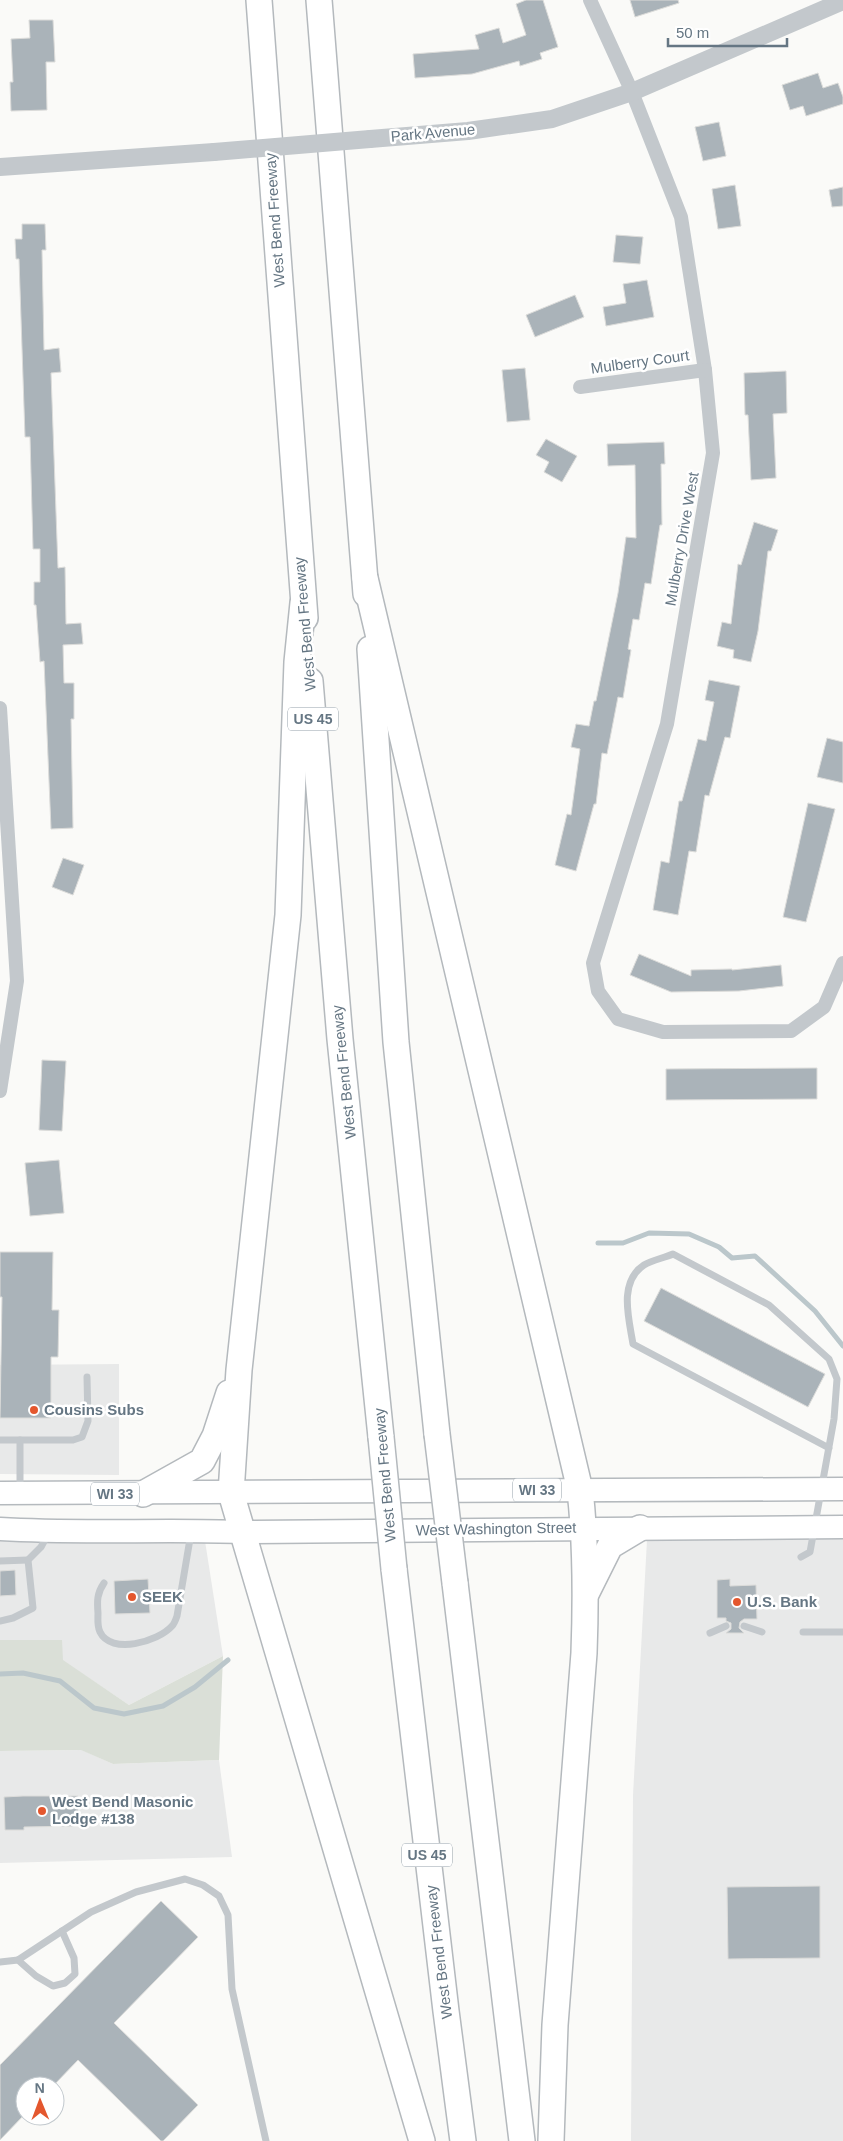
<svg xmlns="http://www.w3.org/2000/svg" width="843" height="2141" viewBox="0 0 843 2141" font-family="Helvetica,sans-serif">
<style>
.built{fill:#e8e9e9}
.green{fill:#dadfd7}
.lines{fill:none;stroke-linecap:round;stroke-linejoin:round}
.stream{stroke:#bbc7cb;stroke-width:5}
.building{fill:#aab3b9;stroke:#dcdcda}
.primary-casing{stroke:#b5babe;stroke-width:25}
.motorway-casing{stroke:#b4b9bd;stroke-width:28}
.service{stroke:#c3c8cc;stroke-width:7}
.minor{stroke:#c3c8cc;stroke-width:14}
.tertiary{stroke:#c3c8cc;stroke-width:18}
.primary{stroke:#fff;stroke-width:22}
.motorway{stroke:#fff;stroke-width:25}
.motorway-bridge-casing{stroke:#b4b9bd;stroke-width:28;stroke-linecap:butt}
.tertiary-bridge{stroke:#c3c8cc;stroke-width:18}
.motorway-bridge{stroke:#fff;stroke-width:25}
.poi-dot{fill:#e4572e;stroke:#fff;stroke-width:2}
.labels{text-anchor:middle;stroke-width:5;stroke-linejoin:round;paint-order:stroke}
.shield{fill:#fff;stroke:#939fa8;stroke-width:1}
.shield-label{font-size:14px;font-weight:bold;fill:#657683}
.street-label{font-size:15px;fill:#657683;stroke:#fff}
.poi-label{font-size:15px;font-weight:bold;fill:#657683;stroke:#fff;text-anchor:start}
</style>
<rect width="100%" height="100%" fill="#fafaf8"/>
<g class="built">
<polygon points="119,1364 119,1475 0,1474 0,1365"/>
<polygon points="843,1533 843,2141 631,2141 633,1795 647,1540"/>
<polygon points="0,1537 205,1541 223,1656 129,1705 62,1660 62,1640 0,1640"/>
<polygon points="82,1750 113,1764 219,1760 232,1857 0,1863 0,1751"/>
</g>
<polygon class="green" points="0,1640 62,1640 63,1660 129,1705 223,1656 219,1760 113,1764 81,1750 0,1751"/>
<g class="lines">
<g class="stream">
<polyline points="598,1243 623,1243 649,1233 689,1234 719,1247 732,1258 755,1256 815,1311 843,1346"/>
<polyline points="0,1674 23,1673 60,1681 94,1708 124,1714 163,1706 195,1687 228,1660"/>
</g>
</g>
<g class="building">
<polygon points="526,0 543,0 558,47 540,53 542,59 520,66 519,61 472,74 415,78 413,54 479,49 475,35 499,28 503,43 526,35 516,4"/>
<polygon points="630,0 678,0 679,3 635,17"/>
<polygon points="29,20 53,20 55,62 46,62 47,110 11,111 10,82 13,82 11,39 30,38"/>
<polygon points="818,73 823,88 838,83 843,97 843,104 806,116 803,106 790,110 782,85"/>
<polygon points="719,122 726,156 703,161 695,127"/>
<polygon points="735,185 741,226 718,229 712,189"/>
<polygon points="843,187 843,206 832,207 829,190"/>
<polygon points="22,224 45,224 46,250 42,250 44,350 59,348 61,372 51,373 58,568 65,567 66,624 81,623 83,644 63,645 64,683 74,683 74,719 71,719 73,828 51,829 44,661 40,662 36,605 34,605 34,582 40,582 40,549 33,549 30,437 25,437 19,259 16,259 15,239 22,239"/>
<polygon points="616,235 643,237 640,264 613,262"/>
<polygon points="647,280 654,317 606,326 603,307 626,303 623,284"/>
<polygon points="575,295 584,317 535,337 526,315"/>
<polygon points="525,368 530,420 507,422 502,370"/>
<polygon points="786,371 787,413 773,414 776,478 751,480 748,415 745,415 744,373"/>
<polygon points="546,439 577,456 562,482 544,472 549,462 536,455"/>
<polygon points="664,442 665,464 661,464 662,525 660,525 651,584 645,583 639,620 633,619 628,649 631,650 623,698 618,697 607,754 602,753 596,804 594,804 576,871 555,865 567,814 571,815 580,749 571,747 576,724 589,726 594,701 596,701 618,593 626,537 636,538 635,465 608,466 607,444"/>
<polygon points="754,522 778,530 771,551 768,551 758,631 751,662 733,658 734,650 717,646 722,622 731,624 738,564 741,565"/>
<polygon points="709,680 740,686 730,738 725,737 709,796 705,795 696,852 689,851 678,915 653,910 661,861 669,863 679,801 682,801 698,739 706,741 714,702 705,700"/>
<polygon points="827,738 843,742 843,783 817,777"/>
<polygon points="808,803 835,809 806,922 783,917"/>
<polygon points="63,858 84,865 73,895 52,887"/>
<polygon points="639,954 691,976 691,970 732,969 732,970 781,965 783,986 739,991 671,992 630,975"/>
<polygon points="42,1060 66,1061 62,1131 39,1130"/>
<polygon points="817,1068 817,1099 666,1100 666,1069"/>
<polygon points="59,1160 64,1213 30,1216 25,1163"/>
<polygon points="0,1252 53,1252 52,1310 59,1310 58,1357 51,1357 51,1418 0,1418 2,1297 0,1297"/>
<polygon points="661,1288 825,1374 808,1407 644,1321"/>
<polygon points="15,1570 16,1595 0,1596 0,1571"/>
<polygon points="148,1579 150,1613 115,1614 114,1581"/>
<polygon points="730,1579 730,1586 756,1585 757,1619 744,1619 740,1622 739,1628 744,1633 726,1633 731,1629 731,1623 726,1621 726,1618 717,1618 717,1580"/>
<polygon points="23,1796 78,1796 79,1826 24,1827 24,1830 5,1830 4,1797"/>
<polygon points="820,1886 820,1958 728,1959 727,1887"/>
<polygon points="161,1901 198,1937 114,2023 198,2105 163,2141 161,2141 78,2060 53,2086 25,2086 25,2114 0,2140 0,2065"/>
</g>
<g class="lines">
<g class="primary-casing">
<g id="primary">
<polyline points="0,1493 843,1489"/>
<path d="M0,1529C81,1534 161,1529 242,1532L843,1527"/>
</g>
</g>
<g class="motorway-casing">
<g id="motorway">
<polyline points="259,0 305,618"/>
<polyline points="319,0 366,594"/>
<path d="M365,578L580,1490C586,1544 586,1599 584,1653L555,2025L551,2141"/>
<polyline points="303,603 297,662 288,915 239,1370 231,1493 422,2141"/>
<polyline points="370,649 396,1042 437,1434"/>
<polyline points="310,681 340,1039 381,1437"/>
<polyline points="143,1494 202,1461 215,1436 229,1393"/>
<polyline points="394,1569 446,2011 463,2141"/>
<polyline points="455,1583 522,2141"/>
<polyline points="587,1592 610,1546 640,1528"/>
</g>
</g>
<g class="service">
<polyline points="0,1440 73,1440 82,1437 88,1421 87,1377"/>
<polyline points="20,1440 20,1490"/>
<path d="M801,1557L810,1552L834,1419L837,1379L829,1359L769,1305L673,1254C664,1258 652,1260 644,1265C618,1282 629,1319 633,1344L829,1448"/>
<polyline points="0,1561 28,1560"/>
<path d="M104,1583C97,1593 97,1601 98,1613C98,1618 97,1626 100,1632C111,1655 158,1642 172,1626C174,1624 176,1619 177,1616L191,1533"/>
<polyline points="0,1621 13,1618 33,1608 28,1560 41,1547 48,1534"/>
<polyline points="744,1626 762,1632"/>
<polyline points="803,1632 843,1632"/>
<polyline points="710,1633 726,1626"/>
<polyline points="18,1960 36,1976 53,1986 65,1983 75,1974 74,1958 62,1931"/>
<polyline points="0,1962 18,1960 91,1912 136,1892 185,1879 203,1885 219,1896 228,1915 232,1989 266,2141"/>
</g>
<g class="minor">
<polyline points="590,0 632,92 681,217 705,370 713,453 667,724 593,963 598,991 618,1019 663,1032 791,1031 824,1007 843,963"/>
<polyline points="580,387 705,370"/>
<polyline points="0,708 17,981 0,1091"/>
</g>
<g class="tertiary">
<polyline points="370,139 468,131 552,119 632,92 843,1"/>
<polyline points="0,167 214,152"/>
</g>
<use href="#primary" class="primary"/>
<use href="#motorway" class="motorway"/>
<g class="motorway-bridge-casing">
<g id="motorway-bridge">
<polyline points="437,1434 455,1583"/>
<polyline points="381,1437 394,1569"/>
</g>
</g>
<polyline class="tertiary-bridge" points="214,152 370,139"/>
<use href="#motorway-bridge" class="motorway-bridge"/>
</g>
<g class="poi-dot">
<circle cx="34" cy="1410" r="5"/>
<circle cx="132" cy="1597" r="5"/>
<circle cx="737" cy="1602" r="5"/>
<circle cx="42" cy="1811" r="5"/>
</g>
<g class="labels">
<g class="shield">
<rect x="288" y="707.5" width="50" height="23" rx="4"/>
<rect x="513" y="1478.5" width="48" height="23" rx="4"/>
<rect x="91" y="1482.5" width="48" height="23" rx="4"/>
<rect x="402" y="1843.5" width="50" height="23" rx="4"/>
</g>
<g class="shield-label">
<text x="313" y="724">US 45</text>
<text x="537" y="1495">WI 33</text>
<text x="115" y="1499">WI 33</text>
<text x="427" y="1860">US 45</text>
</g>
<g class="street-label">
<text transform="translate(433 133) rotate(-5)" y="5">Park Avenue</text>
<text transform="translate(275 220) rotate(-94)" y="5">West Bend Freeway</text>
<text transform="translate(640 362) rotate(-8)" y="5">Mulberry Court</text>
<text transform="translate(682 539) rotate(-80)" y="5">Mulberry Drive West</text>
<text transform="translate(305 624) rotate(-95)" y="5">West Bend Freeway</text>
<text transform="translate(344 1072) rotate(-96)" y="5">West Bend Freeway</text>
<text transform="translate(385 1475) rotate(-95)" y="5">West Bend Freeway</text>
<text transform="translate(496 1529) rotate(-1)" y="5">West Washington Street</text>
<text transform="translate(439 1952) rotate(-97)" y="5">West Bend Freeway</text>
</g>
<g class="poi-label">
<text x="44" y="1415">Cousins Subs</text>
<text x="142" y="1602">SEEK</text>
<text x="747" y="1607">U.S. Bank</text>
<text x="52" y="1807">West Bend Masonic<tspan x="52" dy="17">Lodge #138</tspan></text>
</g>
</g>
<g transform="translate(40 2101) rotate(359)"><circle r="24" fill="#ffffff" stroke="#c1c8cd"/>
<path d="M0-4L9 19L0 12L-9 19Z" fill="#e4572e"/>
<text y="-8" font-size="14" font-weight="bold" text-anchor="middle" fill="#657683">N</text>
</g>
<path d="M668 38v8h119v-8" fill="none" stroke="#657683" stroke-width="2.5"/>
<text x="676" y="38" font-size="15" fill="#657683" stroke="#ffffff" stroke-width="4" paint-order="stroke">50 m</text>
</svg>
